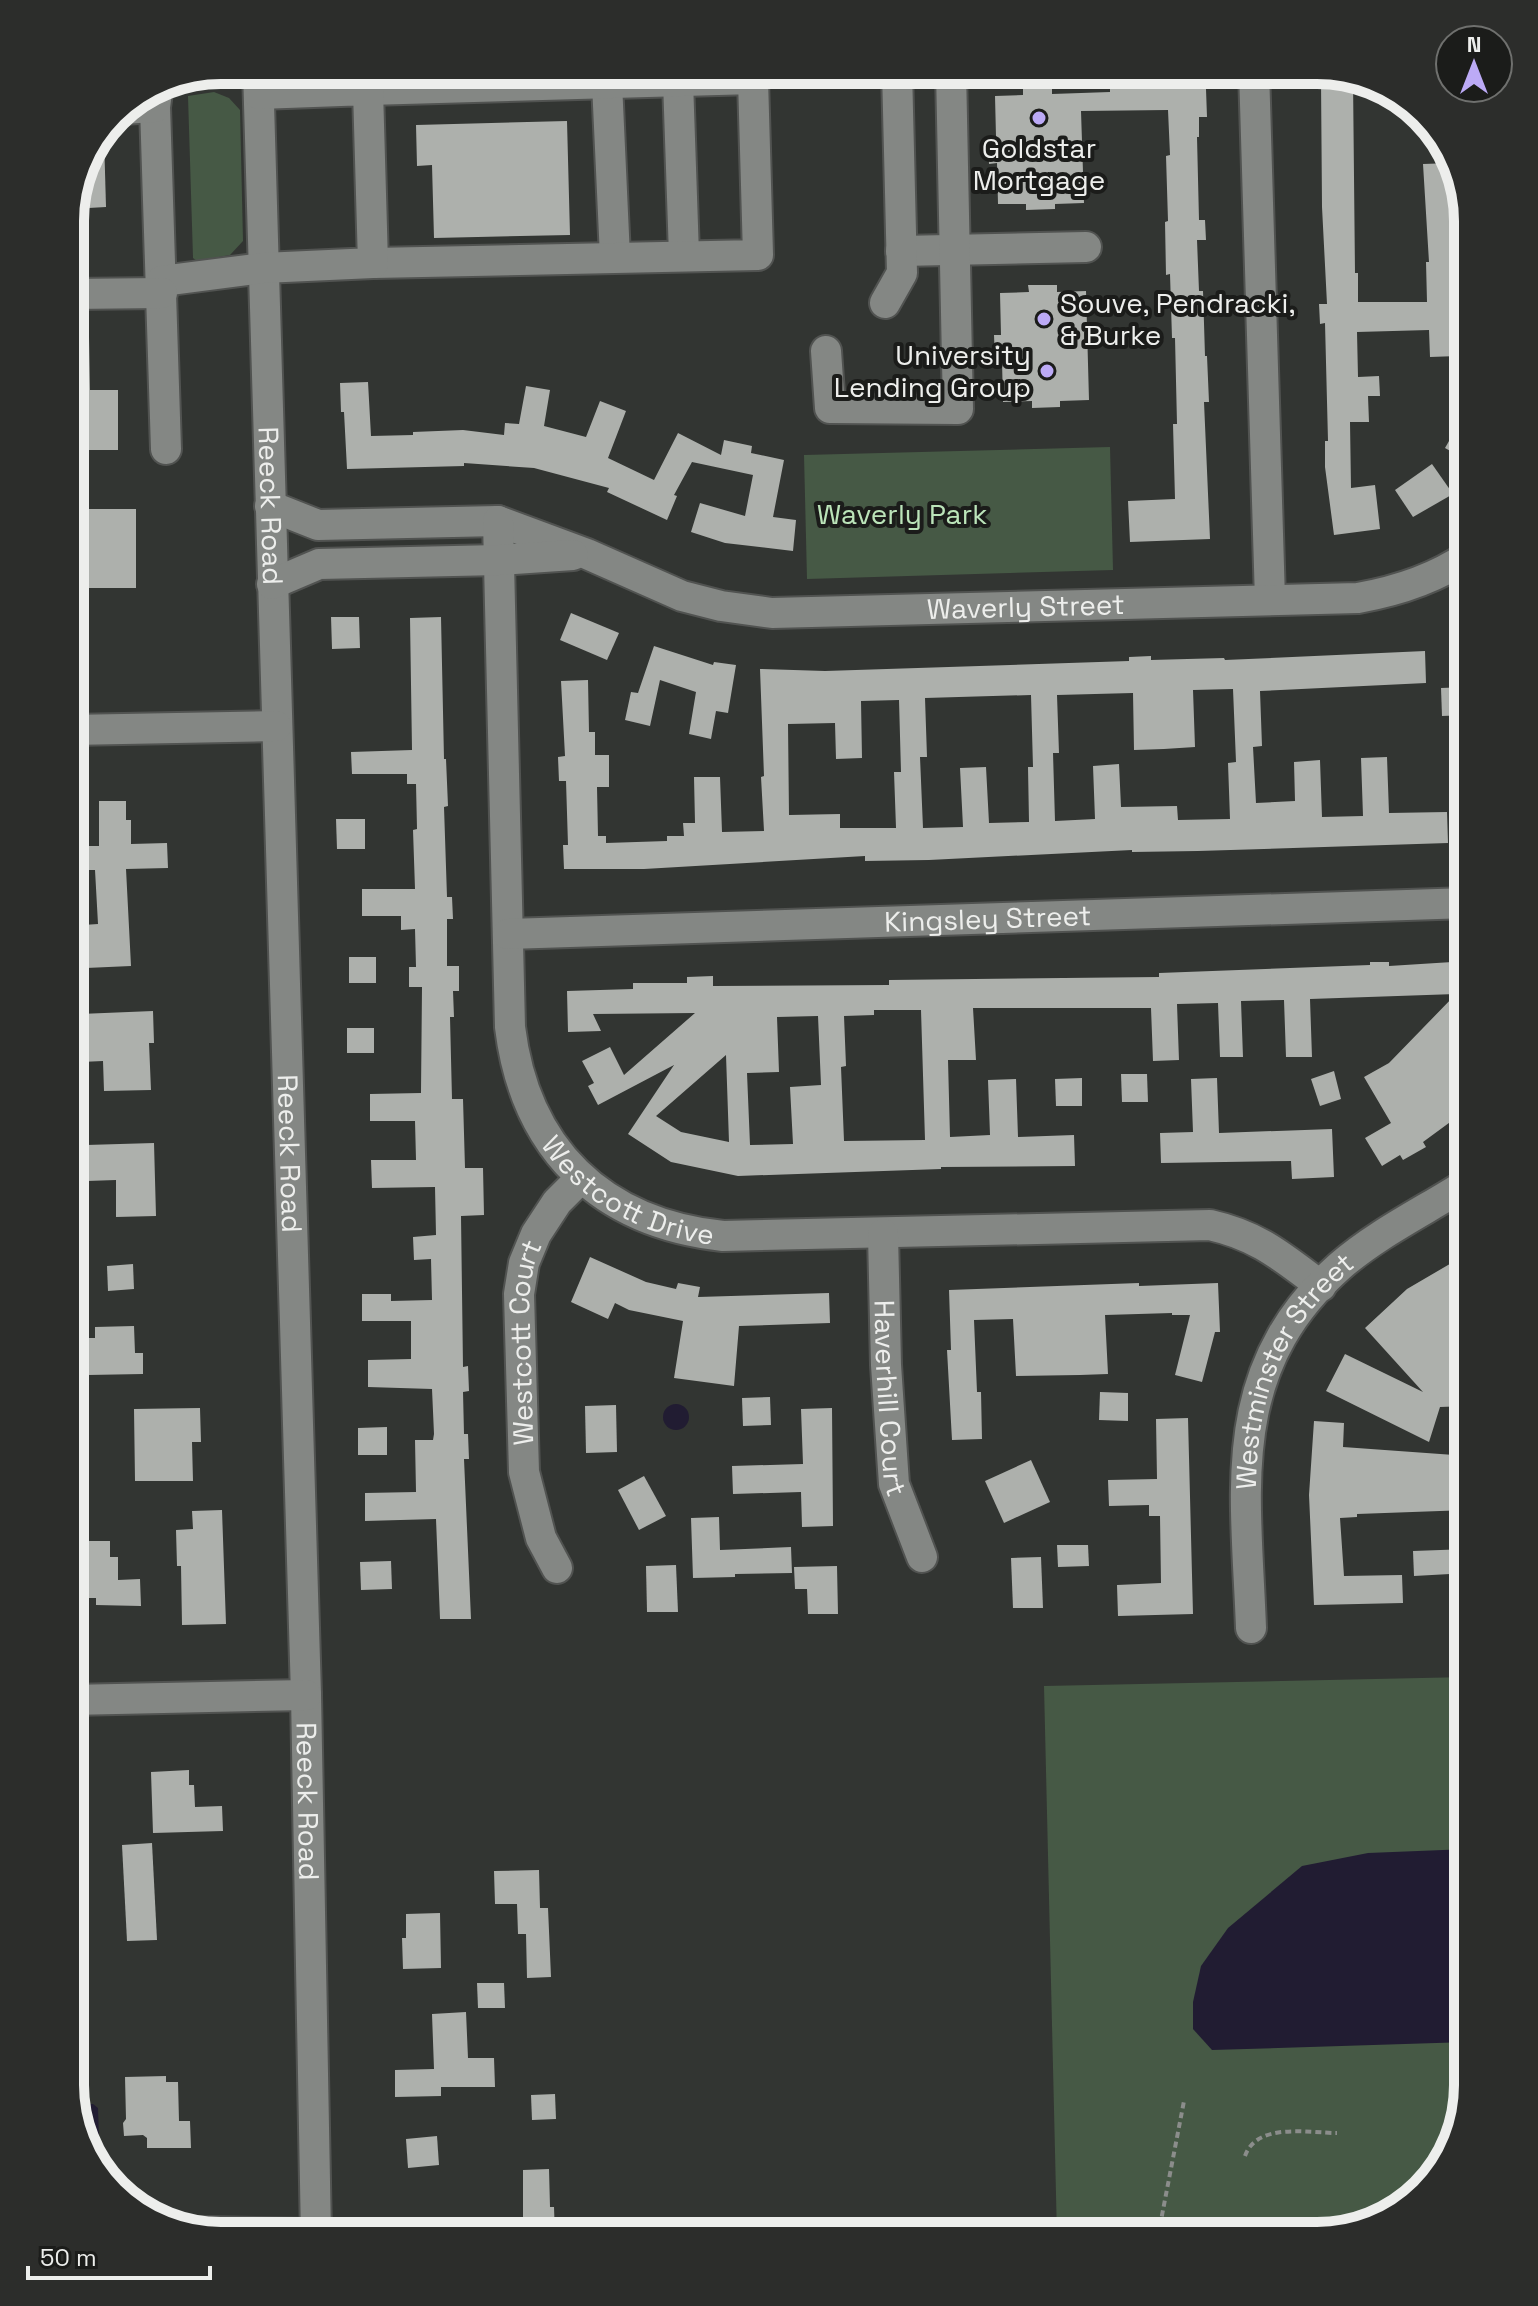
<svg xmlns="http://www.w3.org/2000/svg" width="1538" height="2306" viewBox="0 0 1538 2306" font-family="'Space Grotesk',sans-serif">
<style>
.green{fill:#465945}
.water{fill:#211c32}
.building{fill:#adb0ac;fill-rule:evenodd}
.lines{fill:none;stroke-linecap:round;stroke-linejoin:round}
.minor-casing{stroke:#515351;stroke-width:34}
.path{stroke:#8b8d8b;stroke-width:4;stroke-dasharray:6 4;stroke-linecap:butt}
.minor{stroke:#848784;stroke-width:30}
.poi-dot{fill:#bcaaf6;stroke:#1b1c1a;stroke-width:3}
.labels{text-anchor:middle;stroke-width:8;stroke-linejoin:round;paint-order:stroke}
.poi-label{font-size:28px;fill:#edeeec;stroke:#1b1c1a}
.street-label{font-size:28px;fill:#edeeec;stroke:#1b1c1a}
.park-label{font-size:28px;fill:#bbe4b9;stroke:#1b1c1a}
.rim{fill:none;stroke:#edeeec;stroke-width:10}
</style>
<rect width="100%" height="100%" fill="#323532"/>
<g class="green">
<polygon points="214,92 229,98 240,110 243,241 230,255 197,261 193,258 188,96"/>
<polygon points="1110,447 1113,570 807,579 804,455"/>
<polygon points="1468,1677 1468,2085 1448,2161 1392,2216 1317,2236 1057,2236 1044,1686"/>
</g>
<g class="water">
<circle cx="676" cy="1417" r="13"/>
<polygon points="1468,1849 1468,2042 1212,2050 1193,2029 1193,2002 1201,1966 1228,1928 1302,1866 1368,1853"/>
<polygon points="83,2104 93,2104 98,2108 99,2138 94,2141 94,2145 86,2146 78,2108"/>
</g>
<g class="building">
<polygon points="1165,70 1196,70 1196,89 1206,89 1207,117 1199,117 1199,137 1197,137 1199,220 1205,220 1206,240 1197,240 1199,291 1203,291 1205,356 1207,356 1209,402 1204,402 1210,539 1130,542 1128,501 1175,499 1173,424 1177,424 1175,338 1172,338 1170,274 1166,275 1165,222 1168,221 1166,156 1170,155 1168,110 1081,111 1084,203 1055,204 1055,209 1026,210 1026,204 998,204 997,163 989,164 988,137 996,137 995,96 1023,95 1023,88 1052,87 1052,94 1110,92 1110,82 1165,82"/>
<polygon points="1353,79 1355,273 1358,273 1358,302 1427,302 1426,262 1429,262 1423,164 1452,163 1460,294 1457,294 1458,356 1430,357 1429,330 1357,332 1358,377 1379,376 1380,396 1368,396 1369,422 1350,422 1351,488 1375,485 1380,529 1334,535 1325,467 1325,441 1328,441 1325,323 1320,324 1319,304 1327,304 1322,207 1321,80"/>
<polygon points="567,121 570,235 434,238 432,165 417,166 416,125"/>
<polygon points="104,137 106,207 71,209"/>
<polygon points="1028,285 1057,285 1057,292 1086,291 1089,400 1060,401 1060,407 1032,408 1032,401 1003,402 1002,361 995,361 994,335 1001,335 1000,293 1029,292"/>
<polygon points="70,337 89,337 90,390 118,390 118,450 70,450"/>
<polygon points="368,382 371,436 413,435 413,432 463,430 504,435 505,423 519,424 526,386 550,390 544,426 586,437 600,401 626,411 608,458 654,480 678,433 721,455 724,440 752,446 751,453 784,460 773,517 796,520 793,551 725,543 691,532 700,503 745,516 753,475 692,462 674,495 677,496 667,520 607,492 609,488 534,468 464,463 464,466 347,469 344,412 341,412 340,383"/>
<polygon points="1468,408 1468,461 1445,448"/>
<polygon points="1432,464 1453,494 1413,517 1395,490"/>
<polygon points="85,509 136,509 136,588 77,588 77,559 85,559"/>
<polygon points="571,613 619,633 607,660 560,640"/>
<polygon points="331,617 359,617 360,648 332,649"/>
<polygon points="441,617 444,759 446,759 448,806 444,807 447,897 452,897 453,919 447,919 447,966 459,966 459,991 453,991 454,1017 450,1017 452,1099 463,1099 465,1168 483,1168 484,1215 461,1216 463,1367 468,1366 469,1391 463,1392 464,1434 468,1434 469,1459 464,1459 471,1619 440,1619 436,1519 365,1521 365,1493 416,1492 415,1440 433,1440 434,1434 432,1389 368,1387 368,1360 411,1359 411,1321 362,1321 362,1294 391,1294 391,1301 432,1300 431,1259 414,1260 413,1237 436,1235 435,1187 372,1188 371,1160 416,1160 415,1121 370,1121 370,1094 421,1093 422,987 409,987 409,967 416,967 415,929 401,930 401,916 362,916 362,889 415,889 413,830 417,829 416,784 407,784 407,774 352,774 351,752 412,750 410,618"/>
<polygon points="654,646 713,665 714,662 736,665 728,713 716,711 711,739 689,734 696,692 660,680 650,726 625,720 631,692 638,693"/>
<path d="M1425,651L1426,683L1260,691L1262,746L1253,747L1256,803L1295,801L1294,762L1320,760L1322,817L1363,816L1361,758L1387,757L1389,813L1447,812L1448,843L1198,851L1132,852V850L929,860L865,861V856L644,869H564L563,845H568L566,781H559L558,757L565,756L561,681L588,680L589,732H595V755H609V787H597L598,836H606V843L667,841V836H684L683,823H695L694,777H720L722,832L764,831L761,777L764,776L760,669L825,671L1129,661V657L1151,656V660L1224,658L1225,660ZM1233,689L1236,762L1228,763L1230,819L1178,820L1177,806L1121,807L1119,764L1093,766L1095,819L1055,821L1053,753H1059L1057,695L1133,693L1134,750L1164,749L1195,747L1193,690ZM1031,695L1033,767H1028L1029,822L989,823L986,767L960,768L963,827L923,828L920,757H927L925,698ZM899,700L901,772H894L896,828H840V814L789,815L788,724L835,723L836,759L862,758L861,701Z"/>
<polygon points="1467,687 1468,715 1442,716 1441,688"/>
<polygon points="99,801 126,801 126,820 131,820 131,844 167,843 168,868 126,869 131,966 86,968 83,925 98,924 95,870 70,870 70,846 99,846"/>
<polygon points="336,819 365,819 365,849 337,849"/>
<rect x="349" y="957" width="27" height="26"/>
<path d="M1468,961V1109L1423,1142L1426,1147L1403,1160L1400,1155L1382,1166L1365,1138L1391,1123L1364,1077L1389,1063L1456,994L1310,999L1312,1057H1286L1284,1000L1241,1001L1243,1057H1220L1218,1003L1177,1004L1179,1060L1153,1061L1151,1008H973L976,1060H948L950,1137L990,1135L988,1080L1016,1079L1018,1137L1074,1135L1075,1166L941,1167V1169L738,1176L671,1162L628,1134L674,1065L598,1105L588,1086L594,1083L582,1061L610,1047L624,1075L695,1013L593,1014L601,1031L568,1032L567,991L633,989V983H687V977L713,976V986L889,985V980L1159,977V973L1370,965V962H1389V966ZM874,1010H921L925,1140L844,1141L841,1067L846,1066L844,1016L874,1015ZM818,1016L821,1085L790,1087L793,1144L750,1145L747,1073L779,1072L777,1017ZM726,1055L729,1142L681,1132L656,1116Z"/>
<polygon points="153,1011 154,1043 149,1043 151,1090 104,1091 103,1061 81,1062 80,1014"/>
<rect x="347" y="1028" width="27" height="25"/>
<polygon points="1334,1071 1341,1099 1320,1106 1311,1079"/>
<polygon points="1121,1074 1147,1074 1148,1102 1122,1102"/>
<polygon points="1082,1078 1082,1106 1056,1106 1055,1079"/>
<polygon points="1217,1078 1219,1133 1332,1129 1334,1177 1292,1179 1291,1161 1161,1163 1160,1133 1193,1132 1191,1079"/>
<polygon points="154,1143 156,1216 116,1217 116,1180 87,1181 86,1145"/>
<polygon points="590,1257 646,1282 676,1289 678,1283 700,1287 698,1297 829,1293 830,1323 739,1326 734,1386 674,1378 683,1321 629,1310 615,1303 608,1319 571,1302"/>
<polygon points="1460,1258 1468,1271 1468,1290 1451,1300 1468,1328 1468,1406 1440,1407 1429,1442 1326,1391 1345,1354 1423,1392 1365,1328 1407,1289"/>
<polygon points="133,1264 134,1289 108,1291 107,1266"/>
<polygon points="1139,1283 1139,1286 1218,1283 1220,1332 1215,1332 1202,1382 1175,1375 1190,1315 1172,1315 1172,1313 1105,1315 1108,1374 1080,1375 1016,1376 1013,1319 974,1320 977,1392 981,1392 982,1439 952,1440 947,1350 951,1350 949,1290"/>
<polygon points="134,1326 135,1353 143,1353 143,1374 88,1375 87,1338 95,1338 95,1327"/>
<polygon points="1100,1392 1128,1393 1128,1421 1099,1420"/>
<polygon points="770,1397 771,1425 743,1426 742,1398"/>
<polygon points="616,1405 617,1452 586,1453 585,1406"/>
<polygon points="200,1408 201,1442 192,1442 193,1481 135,1481 134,1409"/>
<polygon points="832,1408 833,1526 802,1527 801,1492 733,1494 732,1466 803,1464 801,1409"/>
<polygon points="1188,1418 1193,1614 1118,1616 1117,1585 1161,1583 1160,1516 1149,1516 1149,1505 1109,1506 1108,1480 1157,1479 1156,1419"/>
<polygon points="1314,1421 1344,1423 1343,1447 1468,1456 1468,1510 1357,1514 1357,1517 1340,1518 1344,1576 1402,1575 1403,1603 1314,1605 1309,1495"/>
<polygon points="387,1427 387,1455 358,1455 358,1428"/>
<polygon points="1031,1460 1050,1502 1004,1523 985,1481"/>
<polygon points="644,1476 666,1516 639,1530 618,1490"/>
<polygon points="222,1510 226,1624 182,1625 181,1566 177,1566 176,1530 193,1529 192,1511"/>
<polygon points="719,1517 720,1550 791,1547 792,1573 735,1574 735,1577 693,1578 691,1518"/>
<polygon points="86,1541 110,1541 110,1557 118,1557 118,1580 140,1579 141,1606 96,1605 96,1598 81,1598 80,1557 87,1557"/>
<polygon points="1057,1545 1088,1545 1089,1566 1058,1567"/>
<polygon points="1468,1549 1468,1573 1414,1576 1413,1551"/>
<polygon points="1041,1557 1043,1608 1013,1608 1011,1558"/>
<polygon points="391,1561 392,1589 361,1590 360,1562"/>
<polygon points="676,1565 678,1612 647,1612 646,1566"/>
<polygon points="837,1566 838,1614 808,1614 807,1589 795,1589 794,1567"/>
<polygon points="189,1770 189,1785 194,1785 195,1807 222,1806 223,1831 153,1833 151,1772"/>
<polygon points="152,1843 157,1940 127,1941 122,1845"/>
<polygon points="539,1870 540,1908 548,1908 551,1977 527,1978 526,1934 518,1934 517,1904 495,1904 494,1871"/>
<polygon points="440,1913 441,1968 403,1969 402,1938 406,1938 406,1914"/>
<polygon points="477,1983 504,1983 505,2008 478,2008"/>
<polygon points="466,2012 468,2058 494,2058 495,2087 441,2087 441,2096 395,2097 395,2070 434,2069 432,2014"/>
<polygon points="166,2076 166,2082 178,2082 179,2121 190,2121 191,2148 147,2148 147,2138 143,2135 124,2136 123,2123 126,2119 125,2077"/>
<polygon points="555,2094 556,2119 532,2120 531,2095"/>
<polygon points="437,2136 439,2165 408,2168 406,2139"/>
<polygon points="549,2169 550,2207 554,2207 555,2236 523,2236 523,2170"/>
</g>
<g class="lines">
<g class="minor-casing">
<g id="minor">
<path id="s1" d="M258,70L306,1695L316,2236"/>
<polyline points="1254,70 1270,600"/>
<polyline points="678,81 684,255"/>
<polyline points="607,83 615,257"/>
<polyline points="158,85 155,107 166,449"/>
<polyline points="368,90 753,79 758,255 373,263"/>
<polyline points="122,109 155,107"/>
<polyline points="901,251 1086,247"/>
<polyline points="162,281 263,268 373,263 368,90 259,94"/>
<polyline points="70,294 162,293"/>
<polyline points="885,303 902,273 897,70"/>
<polyline points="826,351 830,408 958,409 951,70"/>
<path id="s2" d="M270,506L318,525L498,521L587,554L682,596L721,606L772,613L1358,598C1397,591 1435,579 1468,556"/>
<path id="s3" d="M498,521L510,1027C525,1149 601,1223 723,1236L1210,1225C1259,1236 1282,1257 1321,1286"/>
<polyline points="272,584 319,564 499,560 573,555"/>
<polyline points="70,730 276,726"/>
<path id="s4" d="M508,934L1468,903"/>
<path id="s5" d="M883,1234L886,1365L894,1484L922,1557"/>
<path id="s6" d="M557,1568L541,1538L524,1472L519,1294L524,1263L536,1234L557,1202L581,1178"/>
<path id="s7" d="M1251,1628C1246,1489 1223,1370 1340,1266C1378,1233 1426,1210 1468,1183"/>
<polyline points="70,1700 306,1695"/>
<polyline points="201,2232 316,2234"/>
</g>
</g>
<g class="path">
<path d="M1245,2156C1257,2122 1308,2133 1337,2133"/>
<polyline points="1158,2236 1184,2101"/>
</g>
<use href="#minor" class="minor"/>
</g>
<g class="poi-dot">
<circle cx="1039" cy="118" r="8"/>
<circle cx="1044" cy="319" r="8"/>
<circle cx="1047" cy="371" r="8"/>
</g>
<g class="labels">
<g class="poi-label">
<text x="1039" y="158">Goldstar<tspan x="1039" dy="32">Mortgage</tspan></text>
<text x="1060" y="313" text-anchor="start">Souve, Pendracki,<tspan x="1060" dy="32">&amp; Burke</tspan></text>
<text x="1031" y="365" text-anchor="end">University<tspan x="1031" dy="32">Lending Group</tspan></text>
</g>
<g class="street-label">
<text dy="10" stroke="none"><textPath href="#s1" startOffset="436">Reeck Road</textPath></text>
<text dy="10" stroke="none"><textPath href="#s2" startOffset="776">Waverly Street</textPath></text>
<text dy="10" stroke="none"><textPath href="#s4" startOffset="480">Kingsley Street</textPath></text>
<text dy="10" stroke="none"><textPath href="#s1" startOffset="1084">Reeck Road</textPath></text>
<text dy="10" stroke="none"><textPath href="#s3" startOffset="724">Westcott Drive</textPath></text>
<text dy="10" stroke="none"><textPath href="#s6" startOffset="232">Westcott Court</textPath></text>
<text dy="10" stroke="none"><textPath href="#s7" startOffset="270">Westminster Street</textPath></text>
<text dy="10" stroke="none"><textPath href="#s5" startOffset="164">Haverhill Court</textPath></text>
<text dy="10" stroke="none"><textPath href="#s1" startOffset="1732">Reeck Road</textPath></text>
</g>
<g class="park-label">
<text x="902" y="524">Waverly Park</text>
</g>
</g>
<path d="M0 0H1538V2306H0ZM221 84H1317A137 137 0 0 1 1454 221V2085A137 137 0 0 1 1317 2222H221A137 137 0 0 1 84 2085V221A137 137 0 0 1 221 84Z" fill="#2c2d2b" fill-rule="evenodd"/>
<path class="rim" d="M221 84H1317A137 137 0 0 1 1454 221V2085A137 137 0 0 1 1317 2222H221A137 137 0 0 1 84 2085V221A137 137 0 0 1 221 84Z"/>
<g transform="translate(1474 64)"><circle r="38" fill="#1b1c1a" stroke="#6f706e" stroke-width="2"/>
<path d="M0-6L14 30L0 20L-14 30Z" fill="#bcaaf6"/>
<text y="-12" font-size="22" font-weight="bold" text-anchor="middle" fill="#edeeec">N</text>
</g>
<path d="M28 2266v12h182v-12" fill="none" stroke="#edeeec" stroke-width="4"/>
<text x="40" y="2266" font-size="24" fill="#edeeec" stroke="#1b1c1a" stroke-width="6" paint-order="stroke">50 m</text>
</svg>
